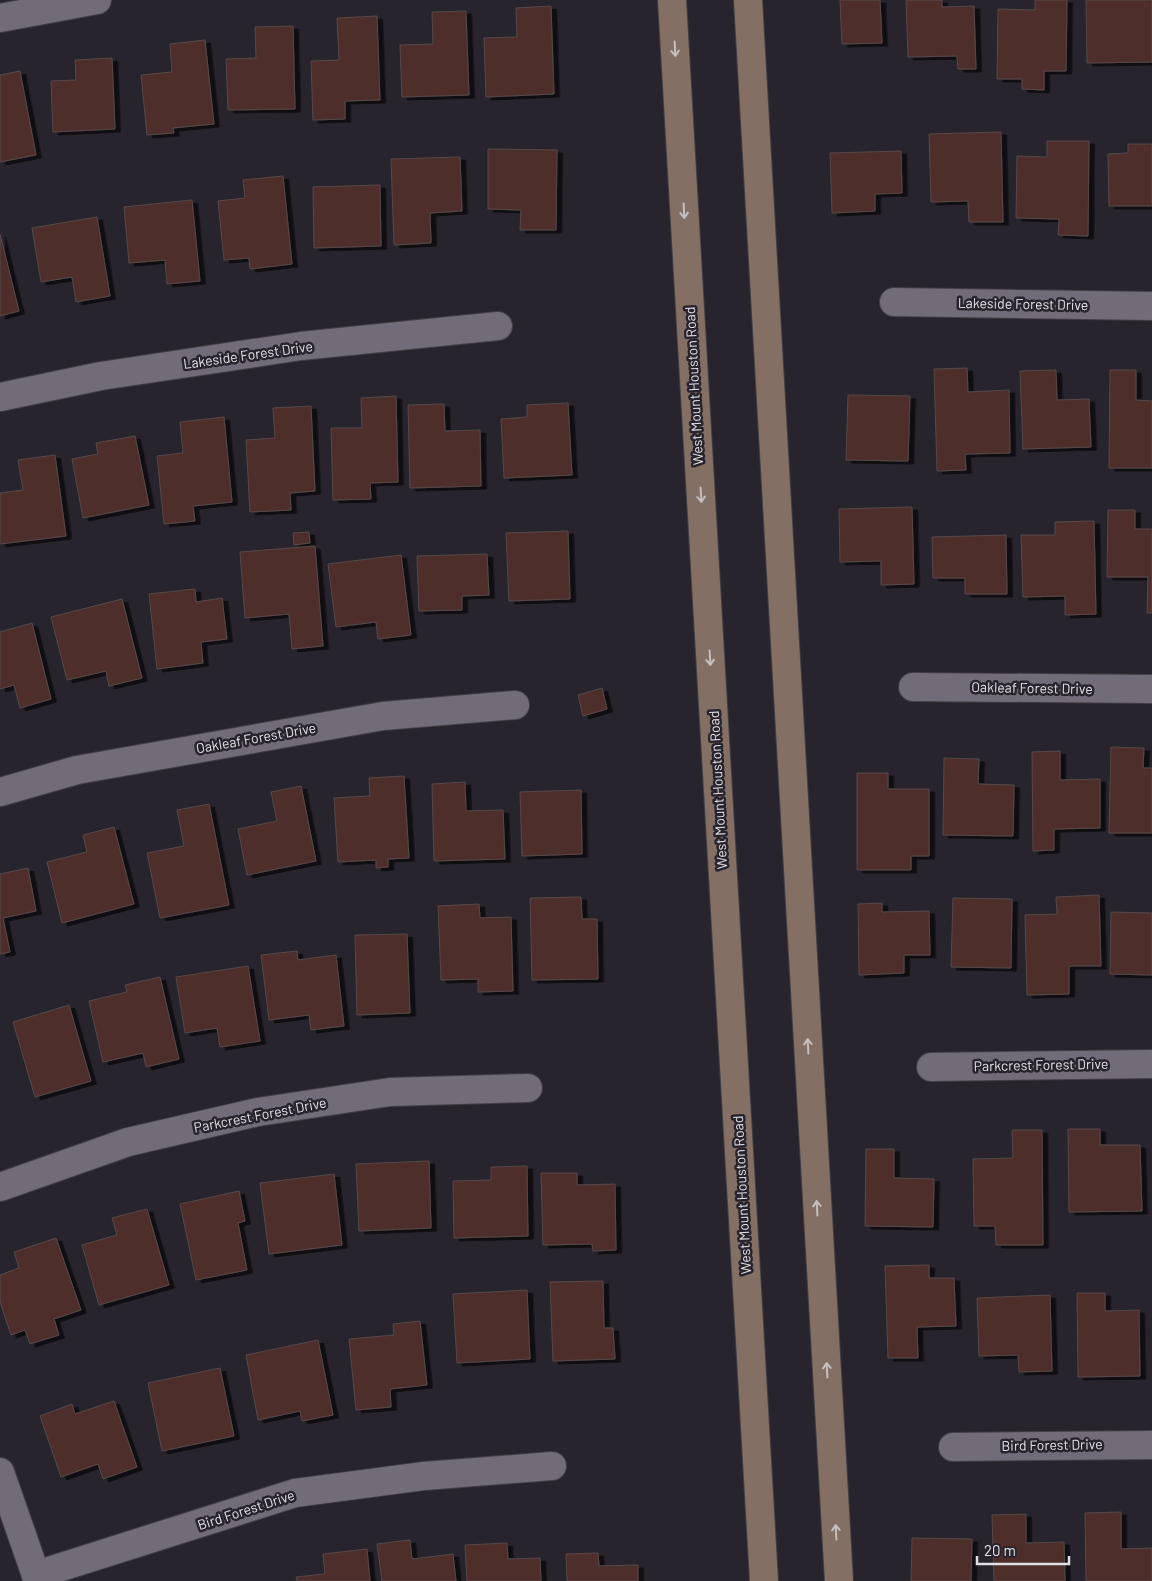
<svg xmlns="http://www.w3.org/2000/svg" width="1152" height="1581" viewBox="0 0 1152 1581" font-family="Barlow,sans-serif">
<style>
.building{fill:#4d2e2c;stroke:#564948;filter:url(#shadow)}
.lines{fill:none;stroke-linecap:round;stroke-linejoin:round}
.street-casing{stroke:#424047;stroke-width:30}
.secondary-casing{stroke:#424047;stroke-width:30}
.street{stroke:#716c77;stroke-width:28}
.secondary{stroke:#836f63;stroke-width:28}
.oneway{stroke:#c6bebf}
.labels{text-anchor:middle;stroke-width:5;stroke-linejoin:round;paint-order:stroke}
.street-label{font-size:14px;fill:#e2e0e6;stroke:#28242d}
</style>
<defs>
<filter id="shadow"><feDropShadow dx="5.5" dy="3" stdDeviation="0" flood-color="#0009"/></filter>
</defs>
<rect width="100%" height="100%" fill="#28242d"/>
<g class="building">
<polygon points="840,0 880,0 882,43 842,44"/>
<polygon points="906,0 942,0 942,7 974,6 976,69 958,69 957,56 908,57"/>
<polygon points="1035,0 1067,0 1066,71 1044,71 1044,90 1022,89 1022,79 997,79 998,9 1035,10"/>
<polygon points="1086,0 1152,0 1152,62 1087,63"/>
<polygon points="551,6 554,94 486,97 484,38 517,37 516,8"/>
<polygon points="466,11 469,95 402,97 400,45 433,44 432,12"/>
<polygon points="377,16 380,100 345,101 345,119 313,120 311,61 339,60 337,18"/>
<polygon points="293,26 295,109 228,110 226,59 256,58 255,27"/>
<polygon points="205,40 214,124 173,128 174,133 147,135 141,75 172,72 170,44"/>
<polygon points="112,58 115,129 53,132 51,81 76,80 75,60"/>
<polygon points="20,71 36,155 0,162 0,75"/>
<polygon points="1001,132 1003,222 969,222 968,201 931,202 929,134"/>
<polygon points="1047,141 1089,141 1088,236 1058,235 1059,219 1016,218 1017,156 1047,157"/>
<polygon points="1128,144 1152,144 1152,206 1109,206 1108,154 1128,153"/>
<polygon points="488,149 557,150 556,230 520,230 521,210 488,209"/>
<polygon points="901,151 902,193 875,194 875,211 832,213 830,153"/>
<polygon points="460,157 462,211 430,213 431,243 394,245 391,159"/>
<polygon points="283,176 292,264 250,269 249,258 224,260 218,201 245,198 243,180"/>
<polygon points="380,185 381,246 314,248 313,187"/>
<polygon points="192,200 200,281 167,284 165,260 129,263 124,207"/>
<polygon points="97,217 110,296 76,302 72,277 41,282 32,228"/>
<polygon points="0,234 19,311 0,316"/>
<polygon points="967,368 968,392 1009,390 1010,453 965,454 966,470 937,471 934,369"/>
<polygon points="1056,370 1057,400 1089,399 1091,447 1023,449 1020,371"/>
<polygon points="1110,370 1136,370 1136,400 1152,401 1152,468 1109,468"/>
<polygon points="848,395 910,396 908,461 846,460"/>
<polygon points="396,396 398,482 370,483 371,499 333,500 331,428 362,428 361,398"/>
<polygon points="568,403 572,475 504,478 501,419 527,417 527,405"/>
<polygon points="444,404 445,431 480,430 481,486 410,488 408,405"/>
<polygon points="311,406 315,491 290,493 291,510 250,512 246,440 275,438 273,408"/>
<polygon points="224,417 232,502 193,506 195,521 164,524 157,456 183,453 180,422"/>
<polygon points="135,436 149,505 83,518 72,459 98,454 96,443"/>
<polygon points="55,455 66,536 0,544 0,493 23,490 18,460"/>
<polygon points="912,507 914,584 881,585 881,561 840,562 839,509"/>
<polygon points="1108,510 1135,510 1135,529 1152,529 1152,613 1147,613 1148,577 1107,577"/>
<polygon points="1094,521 1096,614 1065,615 1065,596 1023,597 1021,535 1055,535 1055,522"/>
<polygon points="568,531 570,599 509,601 506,533"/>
<polygon points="309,532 310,543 294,545 293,533"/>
<polygon points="1006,535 1007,594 965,594 965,578 933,578 932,537"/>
<polygon points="315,546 323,646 292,649 289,614 245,618 240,552"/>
<polygon points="487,554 489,595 462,596 462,610 419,611 417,556"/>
<polygon points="401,555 411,635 378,639 376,622 336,627 328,564"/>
<polygon points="195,589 196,602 222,598 227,639 201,642 203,663 157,669 149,594"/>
<polygon points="122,599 142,678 109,686 106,671 67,680 51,617"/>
<polygon points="32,623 51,699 20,708 14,685 0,689 0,632"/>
<polygon points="602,688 607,709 583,716 578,695"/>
<polygon points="1111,747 1144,748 1143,768 1152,768 1152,833 1109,833"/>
<polygon points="1060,751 1060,780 1100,779 1100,828 1054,829 1054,850 1033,851 1032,752"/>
<polygon points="944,758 979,759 978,784 1014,785 1013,836 943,835"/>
<polygon points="857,773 888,773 888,789 929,789 929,856 911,856 911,870 857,870"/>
<polygon points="404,776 409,858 388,859 388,867 376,868 376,860 338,862 334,798 370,796 369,778"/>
<polygon points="465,782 466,811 503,810 505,859 434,861 432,784"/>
<polygon points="301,786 316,861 247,875 238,829 277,821 271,792"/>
<polygon points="581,790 582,854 522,856 520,792"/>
<polygon points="209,804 229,905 160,918 147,853 184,846 177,810"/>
<polygon points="114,827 134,904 62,923 47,862 87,852 83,835"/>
<polygon points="28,868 36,911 3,918 10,952 0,954 0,874"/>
<polygon points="1099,895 1101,966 1069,966 1069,994 1027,995 1025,915 1057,914 1056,897"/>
<polygon points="581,897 582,919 597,919 598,979 532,980 530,898"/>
<polygon points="953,898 1012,899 1011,968 951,967"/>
<polygon points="882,903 882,912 929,911 930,955 904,955 904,973 859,975 858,904"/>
<polygon points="479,904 480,918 511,917 513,991 478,992 478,979 441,980 438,906"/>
<polygon points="1111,912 1152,913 1152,975 1110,974"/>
<polygon points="407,934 410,1013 357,1015 355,935"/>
<polygon points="297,951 298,960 336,955 344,1026 311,1030 309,1015 269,1020 261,955"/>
<polygon points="248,966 260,1041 220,1047 217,1028 185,1033 176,977"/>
<polygon points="160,977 179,1059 146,1067 143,1053 103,1062 89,1001 127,992 125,985"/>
<polygon points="69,1005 91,1081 35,1097 13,1022"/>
<polygon points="1068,1129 1100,1129 1100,1145 1140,1145 1142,1211 1069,1212"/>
<polygon points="1012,1130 1042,1130 1043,1245 996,1245 995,1226 974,1226 973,1159 1013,1158"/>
<polygon points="866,1149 894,1149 894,1178 934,1179 933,1227 865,1226"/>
<polygon points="429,1161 431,1228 359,1231 356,1164"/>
<polygon points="527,1166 528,1236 454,1238 453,1181 491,1180 491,1167"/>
<polygon points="541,1173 577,1173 577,1185 615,1184 616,1250 593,1251 592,1244 543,1245"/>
<polygon points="334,1174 342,1245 269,1254 260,1183"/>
<polygon points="239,1191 245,1221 238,1223 247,1270 196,1280 180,1204"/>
<polygon points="147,1209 169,1285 99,1305 82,1245 117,1235 112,1218"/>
<polygon points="56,1238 81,1310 54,1319 59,1335 30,1344 25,1330 11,1335 0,1302 0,1275 19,1268 14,1252"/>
<polygon points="929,1265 929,1278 954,1278 956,1326 917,1327 918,1358 888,1358 885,1266"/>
<polygon points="603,1281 604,1328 613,1328 615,1359 553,1361 550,1282"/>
<polygon points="527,1290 530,1359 457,1363 453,1294"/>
<polygon points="1077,1293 1105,1293 1105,1311 1139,1310 1140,1376 1078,1377"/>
<polygon points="1050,1295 1052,1371 1019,1372 1018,1355 979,1356 977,1298"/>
<polygon points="420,1321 427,1385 390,1389 391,1407 356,1410 349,1339 394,1335 393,1324"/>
<polygon points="318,1340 333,1415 302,1421 300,1411 258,1420 246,1355"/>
<polygon points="220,1368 234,1436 162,1451 148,1383"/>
<polygon points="114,1401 137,1467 103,1479 98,1464 61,1477 40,1416 72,1404 75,1414"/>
<polygon points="1121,1512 1121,1549 1152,1548 1152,1581 1086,1581 1085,1513"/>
<polygon points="1026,1514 1026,1543 1064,1542 1065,1581 994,1581 992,1515"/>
<polygon points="912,1538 972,1539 971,1581 911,1581"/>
<polygon points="410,1540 412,1559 453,1554 456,1581 382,1581 377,1544"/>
<polygon points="507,1543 508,1559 540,1558 541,1581 467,1581 465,1545"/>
<polygon points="367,1549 370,1581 297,1581 296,1577 325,1574 323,1554"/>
<polygon points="598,1553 599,1566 638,1565 638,1581 567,1581 566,1554"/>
</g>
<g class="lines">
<g class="street-casing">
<g id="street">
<polyline points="0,18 97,0"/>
<polyline points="894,302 1152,306"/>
<polyline points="0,397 101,376 301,346 498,326"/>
<polyline points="913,687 1152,689"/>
<polyline points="0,792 77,770 383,716 515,705"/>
<polyline points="931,1067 1152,1064"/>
<polyline points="0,1187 128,1142 258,1112 390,1092 528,1088"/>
<polyline points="953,1447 1152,1445"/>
<polyline points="0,1472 38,1581"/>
<polyline points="36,1575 295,1493 424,1476 552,1466"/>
</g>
</g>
<g class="secondary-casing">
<g id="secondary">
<polyline points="672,0 764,1581"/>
<polyline points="748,0 839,1581"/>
</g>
</g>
<use href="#street" class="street"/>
<use href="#secondary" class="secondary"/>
</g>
<defs><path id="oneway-shaft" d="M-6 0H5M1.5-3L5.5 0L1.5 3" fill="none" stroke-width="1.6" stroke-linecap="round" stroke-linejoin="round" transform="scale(1.25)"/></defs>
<g class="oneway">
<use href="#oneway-shaft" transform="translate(675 49) rotate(87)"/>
<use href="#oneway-shaft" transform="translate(684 211) rotate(87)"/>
<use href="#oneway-shaft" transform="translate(701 495) rotate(87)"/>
<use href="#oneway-shaft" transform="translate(710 658) rotate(87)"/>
<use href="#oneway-shaft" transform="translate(808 1046) rotate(-93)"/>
<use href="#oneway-shaft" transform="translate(817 1208) rotate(-93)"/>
<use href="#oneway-shaft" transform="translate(827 1370) rotate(-93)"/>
<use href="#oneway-shaft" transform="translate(836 1532) rotate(-93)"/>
</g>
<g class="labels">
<g class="street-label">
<text transform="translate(1023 304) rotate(1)" y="5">Lakeside Forest Drive</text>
<text transform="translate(248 355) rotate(-8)" y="5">Lakeside Forest Drive</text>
<text transform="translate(694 386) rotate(-93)" y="5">West Mount Houston Road</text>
<text transform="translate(1032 688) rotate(1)" y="5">Oakleaf Forest Drive</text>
<text transform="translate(256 738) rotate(-10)" y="5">Oakleaf Forest Drive</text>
<text transform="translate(718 790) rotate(-93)" y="5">West Mount Houston Road</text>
<text transform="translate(1041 1065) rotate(-1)" y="5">Parkcrest Forest Drive</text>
<text transform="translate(260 1115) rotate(-11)" y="5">Parkcrest Forest Drive</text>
<text transform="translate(742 1195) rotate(-93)" y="5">West Mount Houston Road</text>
<text transform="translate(1052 1445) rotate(-1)" y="5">Bird Forest Drive</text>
<text transform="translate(246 1510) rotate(-18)" y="5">Bird Forest Drive</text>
</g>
</g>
<path d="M977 1556v8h92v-8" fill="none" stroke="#e2e0e6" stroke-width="2.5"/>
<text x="984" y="1556" font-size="15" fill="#e2e0e6" stroke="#28242d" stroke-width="4" paint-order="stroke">20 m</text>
</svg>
